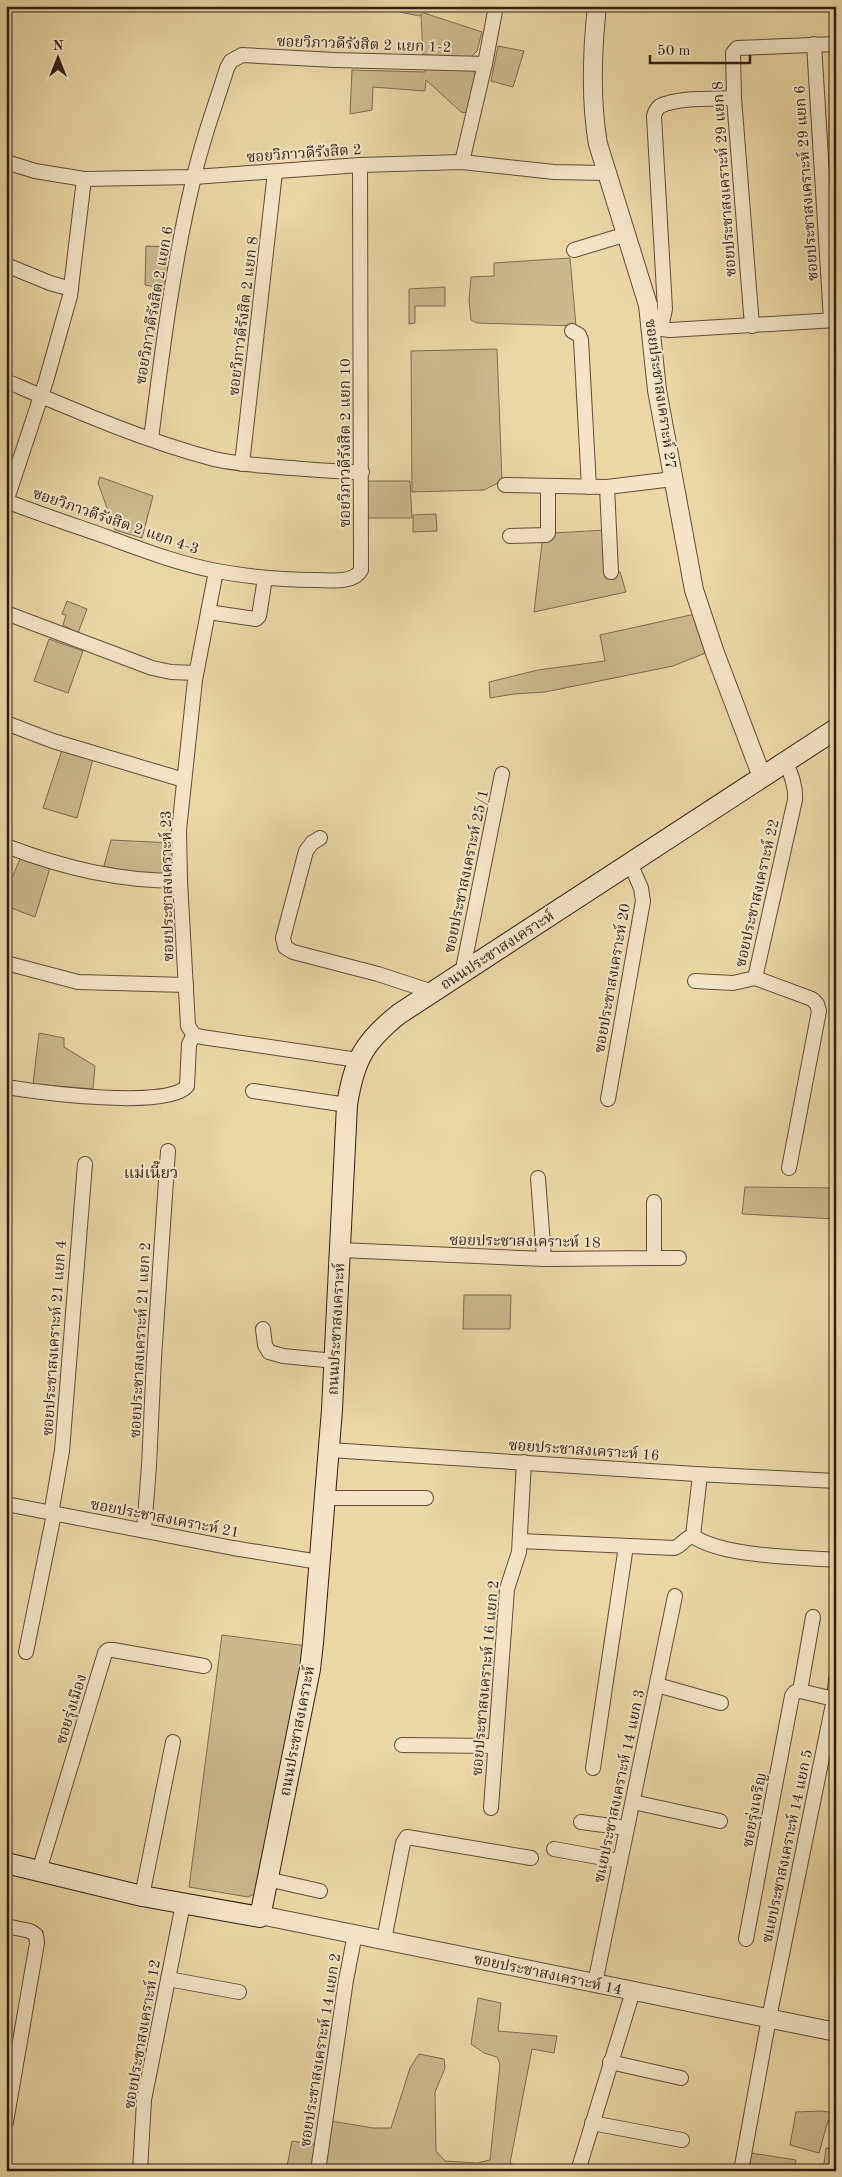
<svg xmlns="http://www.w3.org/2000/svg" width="842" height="2177" viewBox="0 0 842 2177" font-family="'Old Standard TT','Noto Serif Thai',serif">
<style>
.green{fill:#cdb78d;stroke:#806a50}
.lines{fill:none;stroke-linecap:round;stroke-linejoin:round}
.minor-casing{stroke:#614c37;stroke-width:16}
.tertiary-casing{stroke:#614c37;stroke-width:20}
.secondary-casing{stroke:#331e12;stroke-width:22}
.minor{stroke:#f3e4c5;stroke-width:14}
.tertiary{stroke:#f3e4c5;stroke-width:18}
.secondary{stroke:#f3e4c5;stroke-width:20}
.labels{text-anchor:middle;stroke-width:4;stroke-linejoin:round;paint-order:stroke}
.street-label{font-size:15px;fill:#331e12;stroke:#f3e4c5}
.neighbourhood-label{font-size:16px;fill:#331e12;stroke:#f3e4c5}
</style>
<rect width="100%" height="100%" fill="#ecd6a6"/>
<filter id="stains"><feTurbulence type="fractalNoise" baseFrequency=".004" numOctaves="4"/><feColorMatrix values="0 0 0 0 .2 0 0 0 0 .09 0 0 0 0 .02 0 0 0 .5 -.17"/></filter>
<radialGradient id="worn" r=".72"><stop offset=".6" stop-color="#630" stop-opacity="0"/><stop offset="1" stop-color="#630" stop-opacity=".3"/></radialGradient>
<g class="green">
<polygon points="393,6 422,6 421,12 482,32 477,51 471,57 423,55 421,14 420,16 394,11"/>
<polygon points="498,46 524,51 513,87 491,81"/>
<polygon points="426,67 470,68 475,74 475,79 468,113 461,112 426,80 425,91 373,87 372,110 350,114 352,70 425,72"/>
<polygon points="146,246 175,247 166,289 145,285"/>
<polygon points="570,258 576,326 477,323 471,320 469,300 471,277 494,276 494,263"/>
<polygon points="445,287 445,306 415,306 415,323 409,324 409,289"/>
<polygon points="497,349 502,481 484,490 412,492 411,351"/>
<polygon points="100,477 153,496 142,538 115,530 98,483"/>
<polygon points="367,481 410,481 412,518 367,518"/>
<polygon points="436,514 437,531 413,532 413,515"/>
<polygon points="606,530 609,573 620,572 626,592 534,612 542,543 554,533"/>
<polygon points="67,601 87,609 78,633 63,625 66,615 62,614"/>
<polygon points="695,614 708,652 673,666 545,692 514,694 490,698 489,682 538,670 605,661 600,635"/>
<polygon points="49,639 83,651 68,693 34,681"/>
<polygon points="62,750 93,759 77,818 43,808"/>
<polygon points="111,840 173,843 172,874 136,874 104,866"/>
<polygon points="20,859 50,868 35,917 6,906 6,892"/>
<polygon points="39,1033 64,1038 64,1047 95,1066 93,1089 33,1084"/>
<polygon points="745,1187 836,1188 836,1219 742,1214"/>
<polygon points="464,1295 511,1295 510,1329 463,1329"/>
<polygon points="222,1635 307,1646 257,1893 248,1897 189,1887"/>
<polygon points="478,1998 501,2003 498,2031 557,2036 554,2053 532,2049 510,2163 525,2171 324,2171 331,2121 373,2128 391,2128 410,2068 419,2054 444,2059 445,2068 435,2092 436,2151 445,2161 477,2163 490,2160 500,2064 497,2057 484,2053 471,2044"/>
<polygon points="822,2111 836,2113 836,2123 828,2121 819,2153 790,2145 796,2112"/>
<polygon points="292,2141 319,2145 314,2171 286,2171"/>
<polygon points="826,2148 836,2150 836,2171 823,2171"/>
<polygon points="751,2153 796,2160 794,2171 748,2171"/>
</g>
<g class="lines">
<g class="minor-casing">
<g id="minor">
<polyline points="814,44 831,320"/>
<polyline points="6,162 35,171 84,179 194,177 360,165 462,162 554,172 606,173"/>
<polyline points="462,162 485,64 496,6"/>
<polyline points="574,250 627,234"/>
<polyline points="6,265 50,283 71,289"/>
<polyline points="752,326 734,98 733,53 737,48 836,44"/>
<path d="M651,328L662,323L665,309L654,116C655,112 656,109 660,106C677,97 714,99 734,98"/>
<polyline points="652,328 670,330 836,320"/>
<polyline points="572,331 579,335 581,340 589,487"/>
<path d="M6,381C74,410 142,440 214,459C235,464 257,465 278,467C306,469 334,472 362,472"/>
<path d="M151,439C162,352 173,263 194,177C202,140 216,104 227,68L231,61L242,55L335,60L485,64"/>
<polyline points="242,464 275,172"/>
<polyline points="505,485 607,487 673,479"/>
<polyline points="607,487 611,572"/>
<path d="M6,501C40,514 73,525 107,537C143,550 179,564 217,571C249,577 282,580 315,580C330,580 353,584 361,570L360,165"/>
<polyline points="6,502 46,381 70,296 84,179"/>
<polyline points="510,536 546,535 548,533 548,486"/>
<polyline points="216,571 195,680 179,830 180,881 188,1026 194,1035 202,1037 358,1060"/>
<polyline points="208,612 256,619 259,616 265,578"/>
<polyline points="6,613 152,668 171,672 196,673"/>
<polyline points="6,723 53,741 184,780"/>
<path d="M786,762C791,775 796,786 795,800L755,978L812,999L817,1004L819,1011L789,1168"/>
<polyline points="320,838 312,843 306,851 283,938 285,947 293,952 378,974 433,992"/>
<path d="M6,846C64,868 118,881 180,881"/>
<polyline points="6,963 78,982 186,985"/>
<polyline points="462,974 502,774"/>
<polyline points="695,981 733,983 755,978"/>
<path d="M6,1087C38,1092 168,1110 187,1086L189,1044L194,1035"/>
<polyline points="253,1091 347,1105"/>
<polyline points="608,1099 643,901 641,888 630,863"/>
<polyline points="538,1178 544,1259"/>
<polyline points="340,1250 544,1259 654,1258 654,1202"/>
<polyline points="654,1258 679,1258"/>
<polyline points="263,1329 265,1345 269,1352 283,1356 335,1361"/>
<polyline points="330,1450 696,1474 836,1481"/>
<polyline points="326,1498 426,1498"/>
<polyline points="6,1504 233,1548 319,1562"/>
<polyline points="51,1514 62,1451 85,1164"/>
<polyline points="144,1530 149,1466 154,1358 168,1151"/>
<polyline points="693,1536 700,1475"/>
<path d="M520,1541L674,1548C682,1546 684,1538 693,1536C722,1557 799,1557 836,1560"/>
<polyline points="26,1652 54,1514"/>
<polyline points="657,1685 721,1703"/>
<polyline points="800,1691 813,1617"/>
<polyline points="402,1745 494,1746"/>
<polyline points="593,1768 626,1546"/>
<polyline points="633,1802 720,1821"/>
<polyline points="491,1808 507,1589 519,1552 524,1462"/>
<polyline points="581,1822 627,1828"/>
<polyline points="554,1849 620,1861"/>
<polyline points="39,1871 105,1653 108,1650 113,1650 204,1666"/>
<polyline points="267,1879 320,1891"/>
<polyline points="142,1896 173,1742"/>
<polyline points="6,1926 30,1931 36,1935 37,1943 6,2122"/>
<polyline points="746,1939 792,1696 795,1692 800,1691 834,1699"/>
<polyline points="384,1940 403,1843 407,1837 531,1858"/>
<polyline points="168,1979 239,1992"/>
<polyline points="595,1983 675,1596"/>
<polyline points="610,2062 681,2078"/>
<polyline points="592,2123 682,2140"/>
<polyline points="140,2171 144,2100 183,1904"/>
<polyline points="318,2171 346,1980 355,1934"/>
<polyline points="578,2171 633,1991"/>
<polyline points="741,2171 769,2018 834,1699 836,1680"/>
</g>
</g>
<g class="tertiary-casing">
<g id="tertiary">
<path d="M597,6C592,52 590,98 598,144L648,305L657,390L694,590L715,653L762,777"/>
<polyline points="260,1915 836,2032"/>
</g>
</g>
<g class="secondary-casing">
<path id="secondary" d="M6,1863L142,1896L260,1917L310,1669L313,1643L332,1410L347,1105C354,1060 364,1042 399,1014L836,729"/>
</g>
<use href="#minor" class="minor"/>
<use href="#tertiary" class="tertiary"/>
<use href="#secondary" class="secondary"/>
</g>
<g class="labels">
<g class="street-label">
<text transform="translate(364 44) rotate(2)" y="5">ซอยวิภาวดีรังสิต 2 แยก 1-2</text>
<text transform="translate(304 153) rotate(-4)" y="5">ซอยวิภาวดีรังสิต 2</text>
<text transform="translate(724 179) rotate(-94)" y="5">ซอยประชาสงเคราะห์ 29 แยก 8</text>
<text transform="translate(806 183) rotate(-94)" y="5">ซอยประชาสงเคราะห์ 29 แยก 6</text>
<text transform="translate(154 305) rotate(-80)" y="5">ซอยวิภาวดีรังสิต 2 แยก 6</text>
<text transform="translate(243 316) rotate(-83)" y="5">ซอยวิภาวดีรังสิต 2 แยก 8</text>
<text transform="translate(661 394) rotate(82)" y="5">ซอยประชาสงเคราะห์ 27</text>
<text transform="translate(345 443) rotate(-90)" y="5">ซอยวิภาวดีรังสิต 2 แยก 10</text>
<text transform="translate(116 521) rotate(19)" y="5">ซอยวิภาวดีรังสิต 2 แยก 4-3</text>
<text transform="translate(466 871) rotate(-78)" y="5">ซอยประชาสงเคราะห์ 25/1</text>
<text transform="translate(167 886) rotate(-91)" y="5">ซอยประชาสงเคราะห์ 23</text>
<text transform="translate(757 893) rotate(-77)" y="5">ซอยประชาสงเคราะห์ 22</text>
<text transform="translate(497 950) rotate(-33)" y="5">ถนนประชาสงเคราะห์</text>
<text transform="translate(612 978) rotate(-80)" y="5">ซอยประชาสงเคราะห์ 20</text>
<text transform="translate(525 1241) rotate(1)" y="5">ซอยประชาสงเคราะห์ 18</text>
<text transform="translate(336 1329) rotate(-87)" y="5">ถนนประชาสงเคราะห์</text>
<text transform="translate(54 1338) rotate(-86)" y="5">ซอยประชาสงเคราะห์ 21 แยก 4</text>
<text transform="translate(140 1340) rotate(-87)" y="5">ซอยประชาสงเคราะห์ 21 แยก 2</text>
<text transform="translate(584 1450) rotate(4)" y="5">ซอยประชาสงเคราะห์ 16</text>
<text transform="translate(165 1518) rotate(11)" y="5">ซอยประชาสงเคราะห์ 21</text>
<text transform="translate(485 1678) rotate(-85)" y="5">ซอยประชาสงเคราะห์ 16 แยก 2</text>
<text transform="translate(71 1709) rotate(-73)" y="5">ซอยรุ่งเมือง</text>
<text transform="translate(297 1731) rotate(-79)" y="5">ถนนประชาสงเคราะห์</text>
<text transform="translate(619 1786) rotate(-78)" y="5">ซแยประชาสงเคราะห์ 14 แยก 3</text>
<text transform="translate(754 1810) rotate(-79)" y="5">ซอยรุ่งเจริญ</text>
<text transform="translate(787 1846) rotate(-78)" y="5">ซแยประชาสงเคราะห์ 14 แยก 5</text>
<text transform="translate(548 1974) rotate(12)" y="5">ซอยประชาสงเคราะห์ 14</text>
<text transform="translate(142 2034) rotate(-80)" y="5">ซอยประชาสงเคราะห์ 12</text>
<text transform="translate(320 2050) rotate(-81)" y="5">ซอยประชาสงเคราะห์ 14 แยก 2</text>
</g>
<g class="neighbourhood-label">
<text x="151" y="1178">แม่เนี๊ยว</text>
</g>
</g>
<rect width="842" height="2177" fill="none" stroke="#ecd6a6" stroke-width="25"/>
<rect x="8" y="8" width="827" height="2162" fill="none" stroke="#331e12" stroke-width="2.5"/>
<rect x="12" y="12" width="817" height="2152" fill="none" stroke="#331e12"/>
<g transform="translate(58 58)" stroke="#f3e4c5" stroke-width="4" paint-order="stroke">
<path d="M0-4L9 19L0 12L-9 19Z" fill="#331e12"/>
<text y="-8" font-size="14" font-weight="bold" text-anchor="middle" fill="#331e12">N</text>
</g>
<path d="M650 55v8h100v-8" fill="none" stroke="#331e12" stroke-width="2.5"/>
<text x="657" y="55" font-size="15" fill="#331e12" stroke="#f3e4c5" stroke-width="4" paint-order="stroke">50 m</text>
<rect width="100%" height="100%" filter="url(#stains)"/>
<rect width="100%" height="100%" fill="url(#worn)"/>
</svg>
